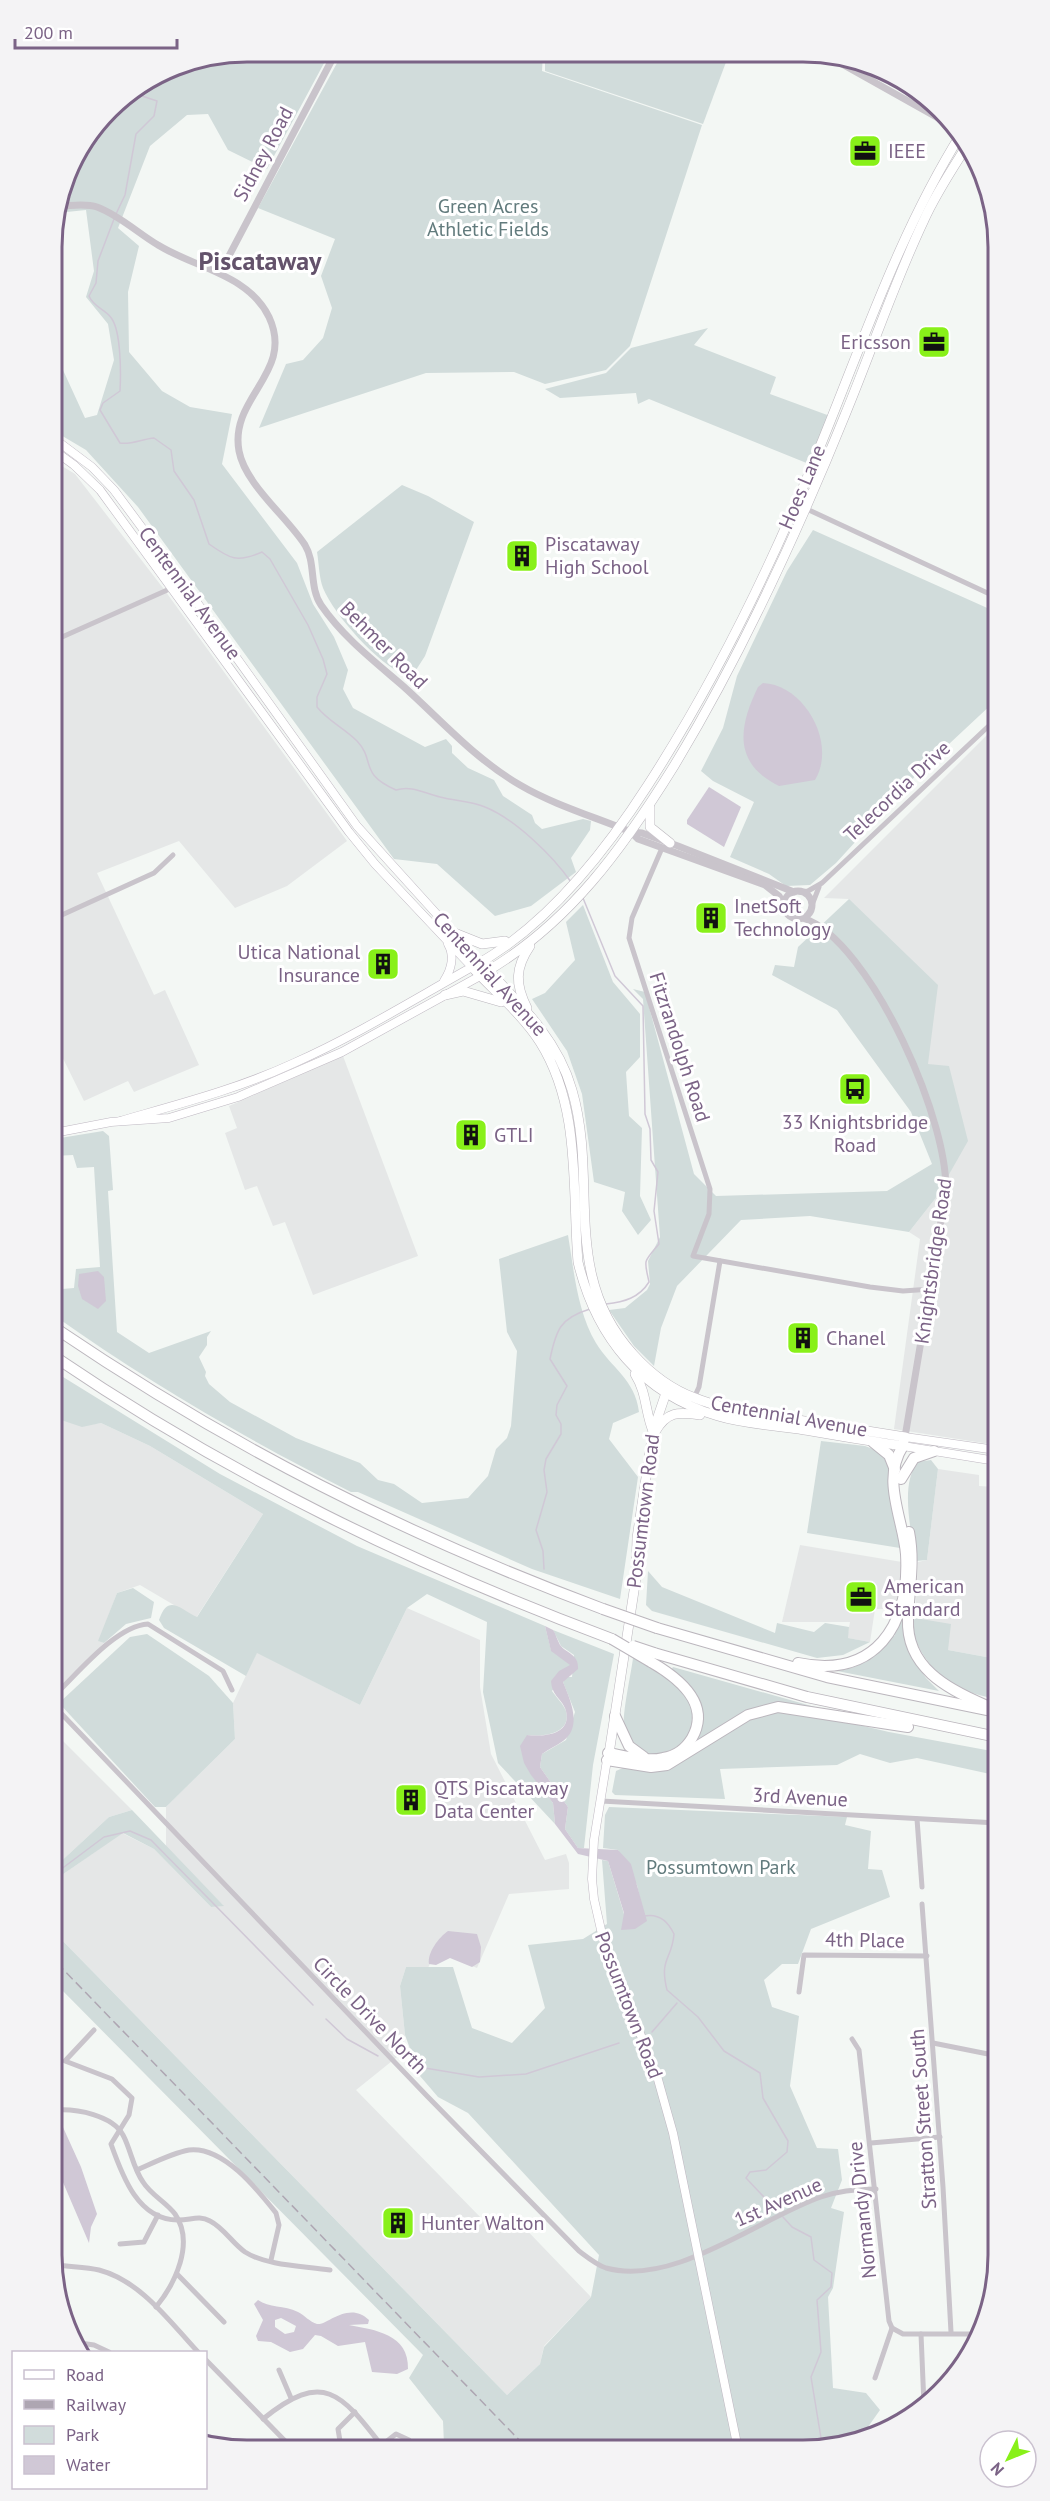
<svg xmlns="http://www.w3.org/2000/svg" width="1050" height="2501" viewBox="0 0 1050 2501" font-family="'PT Sans',sans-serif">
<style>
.built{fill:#e5e7e7}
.green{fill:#d1dcdb}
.water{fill:#d0c8d6;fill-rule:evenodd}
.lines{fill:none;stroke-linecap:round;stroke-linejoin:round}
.stream{stroke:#d0c8d6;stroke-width:1.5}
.secondary-casing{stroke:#bfb8c2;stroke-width:9}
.trunk-casing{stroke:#bbb6bd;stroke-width:10}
.motorway-casing{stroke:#bbb6bd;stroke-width:12}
.minor{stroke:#c9c4cb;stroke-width:5}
.tertiary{stroke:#c9c4cb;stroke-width:7}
.secondary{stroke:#fff;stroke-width:8}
.trunk{stroke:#fff;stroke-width:9}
.motorway{stroke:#fff;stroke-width:10}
.rail{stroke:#aea6b2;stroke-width:1.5;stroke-dasharray:9 4.5;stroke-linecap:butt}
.motorway-bridge-casing{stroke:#bbb6bd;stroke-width:12;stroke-linecap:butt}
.motorway-bridge{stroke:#fff;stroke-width:10}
.labels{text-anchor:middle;stroke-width:6;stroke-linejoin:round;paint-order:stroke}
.poi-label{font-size:20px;fill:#7b6386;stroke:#fff;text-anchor:start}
.street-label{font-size:20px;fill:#7b6386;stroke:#fff}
.park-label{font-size:20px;fill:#627b7d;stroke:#fff}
.district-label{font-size:26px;font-weight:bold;fill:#63526b;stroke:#fff}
.rim{fill:none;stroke:#7b6386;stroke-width:3}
</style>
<rect width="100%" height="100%" fill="#f3f7f4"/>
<g class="built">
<polygon points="52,460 75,474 163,588 347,841 287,886 235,908 179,841 97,873 154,995 165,990 199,1065 134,1092 128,1081 84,1101 54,1040"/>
<polygon points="994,728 996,1445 894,1429 920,1239 909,1232 935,1199 928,1064 849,899 824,898"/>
<polygon points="343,1056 418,1256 313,1295 285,1222 273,1226 257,1186 245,1190 225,1133 237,1128 229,1106"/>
<polygon points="55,1418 82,1426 101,1423 150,1446 263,1514 196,1618 140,1585 117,1593 99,1641 104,1643 56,1695"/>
<polygon points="938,1469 979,1475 979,1486 995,1487 996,1485 997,1659 948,1650 915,1618 918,1562 927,1560"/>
<polygon points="800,1545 902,1562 896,1609 875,1609 870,1642 847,1638 850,1622 782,1622"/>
<polygon points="407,1608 480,1640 480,1687 491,1754 545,1860 566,1854 569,1863 569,1889 509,1894 477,1968 436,1951 428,1968 406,1967 400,1986 405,2035 402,2053 356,2090 484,2221 516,2219 591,2297 544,2346 540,2364 507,2395 56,1934 56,1879 122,1833 154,1849 211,1907 223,1905 166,1847 166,1807 235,1739 233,1703 257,1652 360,1705"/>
<polygon points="56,1734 132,1810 109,1817 56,1866"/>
</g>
<g class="green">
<polygon points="247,51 330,52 267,169 228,150 208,114 187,115 150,146 118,228 139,246 128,292 129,352 162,391 190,407 232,414 222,464 297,563 313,604 334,637 348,670 343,689 353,708 425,747 446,739 452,746 452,753 468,768 494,780 503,796 532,815 535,823 542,829 583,819 591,821 590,830 571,858 576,872 531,906 495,916 437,864 394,859 138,507 86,450 54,431 52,346 85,418 97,415 114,360 108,324 86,297 94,271 86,210 57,213 71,160 117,100 172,66"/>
<polygon points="343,52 543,53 542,71 702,125 630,346 606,370 545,384 514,372 426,373 259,428 286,364 303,360 323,338 332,308 321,276 335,239 258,208"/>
<polygon points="545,53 729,54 703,124 545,71"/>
<polygon points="708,328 694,345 776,377 770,394 830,416 809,464 649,399 638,404 636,393 560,398 545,389 606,373 631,348"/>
<path d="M402,485L428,496L474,522L425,656L416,670L405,675C379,665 334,615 323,588C319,577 319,564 317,552Z"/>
<polygon points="813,530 994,611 994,702 919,772 836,863 810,885 786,886 769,874 730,857 754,802 713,781 701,771 723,728 737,676 787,571"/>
<polygon points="849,899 938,985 928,1064 949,1066 968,1141 935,1199 909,1232 810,1216 741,1220 677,1286 661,1328 654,1366 634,1346 609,1310 625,1308 647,1290 650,1284 648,1261 660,1237 643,999 633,989 645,992 694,1174 716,1196 887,1191 932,1164 911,1112 837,1010 772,975 775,965 794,967 798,947"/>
<polygon points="583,905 613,982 640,1014 640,1057 626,1072 629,1116 642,1128 640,1196 651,1220 638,1235 622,1211 625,1192 594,1182 582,1094 567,1051 532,999 545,993 575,960 566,922"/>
<path d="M103,1131L109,1136L113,1190L108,1191L117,1332L149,1353L211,1331L207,1337V1345L199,1357L206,1372L205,1376L209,1384L230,1402L296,1438L360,1463L378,1480L394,1484L422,1503L468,1498L488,1476L496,1449L507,1438L511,1426L517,1351L507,1332L499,1259L568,1235C574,1271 577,1311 596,1343C611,1368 635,1379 639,1412L613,1423L609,1439L638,1477L620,1599L532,1569L358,1492H351C248,1440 149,1383 55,1316V1283L62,1289L74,1288L76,1269L100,1267L94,1167L77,1168L73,1155L54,1156V1139Z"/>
<path d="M55,1372L220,1474L357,1546L545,1626L551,1650L571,1665L552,1691C556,1697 564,1705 566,1711C572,1734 542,1737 527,1735L531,1774L553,1803L555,1824L498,1763L483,1692L487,1622L427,1594L407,1608L360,1705L257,1653L246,1676L164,1628L159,1620C168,1593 180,1609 197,1617L263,1514L150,1446L101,1423L82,1427L55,1418Z"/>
<polygon points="821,1441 865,1446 881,1452 890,1464 890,1501 900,1548 807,1533"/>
<path d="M931,1460L938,1469L927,1560L916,1561C912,1535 899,1484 918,1462Z"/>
<polygon points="648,1571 662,1587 775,1633 777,1623 814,1632 825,1623 849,1627 848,1638 870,1642 843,1655 817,1658 652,1611 646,1605"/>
<polygon points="133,1588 154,1602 151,1618 126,1624 104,1643 98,1641 117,1593"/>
<path d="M902,1613L910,1654L926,1678L939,1691L837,1671C864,1667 878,1655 895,1635L893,1633Z"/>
<path d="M915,1618L951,1624L948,1650L997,1659V1699C948,1690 930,1674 910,1629Z"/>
<polygon points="553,1630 614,1654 593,1765 584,1848 578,1848 565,1829 568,1807 540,1767 542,1754 566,1740 575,1712 563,1682 566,1677 572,1677 574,1655 561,1646"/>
<polygon points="147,1634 209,1676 233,1703 235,1739 166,1807 155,1807 59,1703 130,1637"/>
<path d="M633,1658C651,1668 672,1678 686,1695C722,1739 635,1785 624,1727C622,1714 631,1674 633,1658Z"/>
<polygon points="673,1667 822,1709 775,1705 692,1748 701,1715 671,1670"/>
<polygon points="772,1712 812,1714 889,1732 997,1752 997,1782 990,1774 917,1758 890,1763 860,1754 837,1765 720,1769 725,1799 615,1795 612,1792 616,1771 625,1767 661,1770 744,1722"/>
<polygon points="609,1807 847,1817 845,1825 871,1831 868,1869 882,1870 890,1897 811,1929 798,1964 782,1964 764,1980 772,2007 799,2016 790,2086 817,2148 838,2149 842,2180 831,2208 844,2212 833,2288 828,2297 833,2388 866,2393 880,2410 863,2434 863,2440 853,2443 444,2445 443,2421 409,2378 423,2355 57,1985 56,1934 507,2395 540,2364 544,2347 591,2297 599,2255 468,2113 438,2097 420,2076 405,2035 400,1986 406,1967 453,1967 472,2028 512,2043 545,2008 528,1945 583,1939 607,1924 602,1860 608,1861 624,1914 640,1899 637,1885 618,1850 603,1848 605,1815"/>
<polygon points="132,1810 224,1906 211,1907 154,1849 123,1833 56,1879 56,1866 109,1817"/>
</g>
<g class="water">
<path d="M763,683C805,685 837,744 815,780L779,786C732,763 739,726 758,687Z"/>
<polygon points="709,787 741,807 724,847 687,824 687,820"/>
<polygon points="98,1271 104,1277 106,1301 98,1309 82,1299 78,1286 79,1274"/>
<path d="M545,1626L553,1630C556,1634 557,1640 560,1645C567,1654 579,1654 578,1669L563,1682C570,1699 583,1727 563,1741C556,1746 549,1749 542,1754L540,1767L568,1807L565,1829L578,1848L618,1850L631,1864L647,1921L635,1929L621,1930L624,1913L608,1861L578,1854L555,1824L553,1803L531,1775L524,1763L520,1746L527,1735C542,1737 572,1735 566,1711C563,1699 552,1697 551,1681L559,1671L570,1665L551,1651Z"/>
<path d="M448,1931L477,1934L481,1947L480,1962L472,1967L450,1958L436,1965L429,1964C427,1953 439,1937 448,1931Z"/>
<polygon points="62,2125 81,2167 97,2214 91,2227 89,2243 62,2180 57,2128"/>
<path d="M258,2300C269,2308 284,2305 298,2312C304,2315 310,2322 317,2324C326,2326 349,2300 369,2320L368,2324L349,2325C375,2330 409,2334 408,2369L397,2374L372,2372L365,2342L338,2346L321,2336L315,2335L303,2349L290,2352L271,2342L258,2341L256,2336L263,2320L254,2304ZM281,2318L296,2326L294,2332L285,2334L275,2327V2320Z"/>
</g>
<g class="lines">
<g class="stream">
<polyline points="116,214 125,195 136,134 154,116 157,101 130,92"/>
<path d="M114,219L98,261L96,283L89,296C94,308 106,309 112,319C121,333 121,373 120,391L103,403L100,410L120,443C131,445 142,439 154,438L171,450L174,471L194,500L209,544C230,559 237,563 262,552L270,559L308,625L323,659L327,674L317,697V707C328,721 344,728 357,741C376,761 358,773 396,790C411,785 424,793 440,797C455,801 471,801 485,807C515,819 553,856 571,882"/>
<path d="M583,898L615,976L643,1006L645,1114L650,1129L651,1160L658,1172L654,1211L659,1244C643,1263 644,1259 649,1282C639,1298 624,1302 606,1304"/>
<path d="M544,1569L543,1551L536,1530L547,1492L544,1470L546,1459L561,1434V1424L556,1415L557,1405L567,1386L550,1359C556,1330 560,1318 590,1309"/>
<polyline points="56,1873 104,1837 130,1831 151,1840 313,2005"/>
<path d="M644,1916C659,1913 668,1921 674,1934C672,1960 659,1958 667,1990L698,2017L724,2051L760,2073L763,2098L788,2141L787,2152L766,2170L750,2172L746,2178L780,2214"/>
<polyline points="326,2019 347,2039 378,2056"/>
<polyline points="652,2032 677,2003"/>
<polyline points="413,2066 479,2077 526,2074 619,2043"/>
<polyline points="783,2217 792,2227 811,2237 814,2260 832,2273 831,2287 817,2300 821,2352 811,2377 822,2444"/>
</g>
<g class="secondary-casing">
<g id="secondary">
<polyline points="52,437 92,467 114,490 183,583 357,826 480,962"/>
<path d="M52,449L74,465L100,490L349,832L375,864L472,967C413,1000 355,1036 294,1063C238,1089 179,1104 120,1121"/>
<path d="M444,981C451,970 455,956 448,944"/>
<polyline points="54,1133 111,1122 169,1118 238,1097 342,1052 480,976"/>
<polyline points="905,1437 996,1450"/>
<polyline points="903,1446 996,1461"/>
<polyline points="607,1760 594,1840 592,1879 594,1899 604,1943 657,2076 673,2133 737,2444"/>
</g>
</g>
<g class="trunk-casing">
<g id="trunk">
<polyline points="650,807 650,827 670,843"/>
<polyline points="452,932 482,944 505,941"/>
<path d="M480,962C517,1001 557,1037 572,1090C599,1182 560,1274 633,1354C650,1373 671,1389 695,1398C722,1409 751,1412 779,1417C821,1424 863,1430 905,1437L903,1446C868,1441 834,1435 799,1429C772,1425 744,1424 718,1416C642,1394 596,1337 578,1262C572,1188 581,1107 540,1042C522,1014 494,991 472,967C544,929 605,852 648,785C713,684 766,577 812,466C859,354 896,238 961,134"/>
<path d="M484,973C569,924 623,848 674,766C742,654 796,536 845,415C872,350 894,283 924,220C936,193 953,168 968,144"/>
<polyline points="445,995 463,991 501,1002"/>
<path d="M527,1008C515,984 515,968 530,946"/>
<path d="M635,1374C647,1393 645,1412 653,1431"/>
<path d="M655,1432C667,1411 678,1412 700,1415"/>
<polyline points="608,1760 636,1578 637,1538 653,1431 667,1390"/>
</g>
</g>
<g class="motorway-casing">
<g id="motorway">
<path d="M55,1328C232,1448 403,1534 603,1609"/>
<path d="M55,1357C230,1476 414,1565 612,1639"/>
<polyline points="873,1442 889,1455 895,1470"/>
<polyline points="901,1479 914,1458 934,1451"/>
<path d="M909,1532C915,1562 909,1589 908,1619C906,1667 947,1689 985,1705"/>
<polyline points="657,1628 827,1677 997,1712"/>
<polyline points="654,1653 807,1697 997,1737"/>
<path d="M798,1663C875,1679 910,1626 906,1554C903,1518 881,1480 903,1446"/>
<polyline points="615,1716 629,1746 644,1757"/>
<path d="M608,1753C625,1756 647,1762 663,1758C676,1756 686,1748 692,1738C712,1703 677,1677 651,1662"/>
<polyline points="607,1760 651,1767 667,1765 748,1715 778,1707 908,1727"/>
</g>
</g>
<g class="minor">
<polyline points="796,504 994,596"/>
<polyline points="53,641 183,583"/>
<polyline points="662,848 632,918 629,938 710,1189 709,1214 693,1256 870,1287 903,1291 931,1289"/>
<polyline points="799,892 808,891 822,883 994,721"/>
<polyline points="812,905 819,887"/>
<polyline points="53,919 154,873 173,855"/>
<polyline points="694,1398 699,1387 720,1261"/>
<path d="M56,1694C79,1672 116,1626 148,1624L223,1671L232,1690"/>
<path d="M56,1708L427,2096L579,2251C587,2257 597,2265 606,2268C674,2287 760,2218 821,2197C838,2191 858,2189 876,2189"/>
<polyline points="601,1801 997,1823"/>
<polyline points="917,1819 922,1887"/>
<polyline points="922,1904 943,2187 951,2332"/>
<polyline points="799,1992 804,1955 927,1956"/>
<path d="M94,2030L65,2061L112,2079L132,2098L129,2115L111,2144C122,2175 138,2221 179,2220C191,2220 199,2215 210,2221C224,2228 232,2243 245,2252C267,2266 304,2266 330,2270"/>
<polyline points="852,2039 859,2050 889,2321 892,2328 875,2378"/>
<polyline points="933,2043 998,2056"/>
<path d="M57,2110C77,2109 112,2115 123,2135C131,2150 133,2168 143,2182C151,2195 166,2202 175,2214C195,2243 175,2284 156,2307"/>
<polyline points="871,2143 940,2137"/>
<path d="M137,2170C153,2163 172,2153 189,2150C223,2146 257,2189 276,2213L279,2225L271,2260"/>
<polyline points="120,2244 144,2242 158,2215"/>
<path d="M57,2265C71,2267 86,2267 99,2270C141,2281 170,2322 198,2352"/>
<polyline points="177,2274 224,2322"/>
<polyline points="892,2328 903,2334 981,2334"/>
<polyline points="921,2334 924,2405"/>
<polyline points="73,2342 94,2345 109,2352"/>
<polyline points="206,2360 290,2446"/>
<polyline points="279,2370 291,2398"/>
<path d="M263,2419C323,2370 341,2393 382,2446"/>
<polyline points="382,2445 396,2434 409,2440 411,2445"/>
<polyline points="343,2446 340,2441 338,2429 355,2412"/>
</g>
<g class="tertiary">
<polyline points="826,55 956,128"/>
<path d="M59,206C71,206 85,203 97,207C119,215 139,234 158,245C195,268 248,274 269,317C295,373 229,397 239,451C245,484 287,517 305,545C316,563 309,587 321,605C343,637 374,661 403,686C442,721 475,759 520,785C554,805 595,817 631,832L642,833L678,846L794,892"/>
<polyline points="220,273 336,52"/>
<polyline points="631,832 638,839 765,885 779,896 784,905"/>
<circle cx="798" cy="905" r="14"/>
<path d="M803,918C871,940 954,1131 945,1197L905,1437"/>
</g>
<use href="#secondary" class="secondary"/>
<use href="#trunk" class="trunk"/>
<use href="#motorway" class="motorway"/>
<polyline class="rail" points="57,1963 524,2445"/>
<g class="motorway-bridge-casing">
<g id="motorway-bridge">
<polyline points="603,1609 657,1628"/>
<polyline points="612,1639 651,1662"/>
<polyline points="633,1646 654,1653"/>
</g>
</g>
<use href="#motorway-bridge" class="motorway-bridge"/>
</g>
<defs>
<g id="office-square" transform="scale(1.725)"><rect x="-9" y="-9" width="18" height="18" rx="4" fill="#88f019" stroke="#fff"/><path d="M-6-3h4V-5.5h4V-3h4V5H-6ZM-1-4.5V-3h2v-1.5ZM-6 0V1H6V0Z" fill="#111"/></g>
<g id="building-square" transform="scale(1.725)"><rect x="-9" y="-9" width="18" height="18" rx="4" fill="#88f019" stroke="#fff"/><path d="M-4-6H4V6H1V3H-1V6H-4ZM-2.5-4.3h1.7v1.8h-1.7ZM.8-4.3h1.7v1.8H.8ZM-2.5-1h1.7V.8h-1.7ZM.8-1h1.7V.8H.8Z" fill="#111"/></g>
<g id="bus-square" transform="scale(1.725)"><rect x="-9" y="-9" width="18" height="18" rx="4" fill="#88f019" stroke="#fff"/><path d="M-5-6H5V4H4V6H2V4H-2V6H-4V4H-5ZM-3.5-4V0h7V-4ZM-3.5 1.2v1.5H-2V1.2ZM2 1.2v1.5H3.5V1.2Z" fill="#111"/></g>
</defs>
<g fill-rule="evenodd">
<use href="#office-square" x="865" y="151"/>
<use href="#office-square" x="934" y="342"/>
<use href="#building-square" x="522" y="556"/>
<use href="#building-square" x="711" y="918"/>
<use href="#building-square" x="383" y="964"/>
<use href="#bus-square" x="855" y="1089"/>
<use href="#building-square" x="471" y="1135"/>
<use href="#building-square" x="803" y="1338"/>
<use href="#office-square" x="861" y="1597"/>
<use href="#building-square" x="411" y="1800"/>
<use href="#building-square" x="398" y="2223"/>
</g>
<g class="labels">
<g class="poi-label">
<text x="888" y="158">IEEE</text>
<text x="911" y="349" text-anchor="end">Ericsson</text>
<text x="545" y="551">Piscataway<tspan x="545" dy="23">High School</tspan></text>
<text x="734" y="913">InetSoft<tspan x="734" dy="23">Technology</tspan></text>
<text x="360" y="959" text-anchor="end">Utica National<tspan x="360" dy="23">Insurance</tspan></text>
<text x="855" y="1129" text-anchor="middle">33 Knightsbridge<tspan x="855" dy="23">Road</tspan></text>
<text x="494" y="1142">GTLI</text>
<text x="826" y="1345">Chanel</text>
<text x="884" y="1593">American<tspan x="884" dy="23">Standard</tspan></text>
<text x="434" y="1795">QTS Piscataway<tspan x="434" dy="23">Data Center</tspan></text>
<text x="421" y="2230">Hunter Walton</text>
</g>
<g class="street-label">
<text transform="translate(263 154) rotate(-62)" y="7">Sidney Road</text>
<text transform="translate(802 487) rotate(-67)" y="7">Hoes Lane</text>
<text transform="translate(190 593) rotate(54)" y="7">Centennial Avenue</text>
<text transform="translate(384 645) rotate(45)" y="7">Behmer Road</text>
<text transform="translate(897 791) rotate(-43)" y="7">Telecordia Drive</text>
<text transform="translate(490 974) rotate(48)" y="7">Centennial Avenue</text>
<text transform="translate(680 1047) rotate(72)" y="7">Fitzrandolph Road</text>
<text transform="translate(933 1261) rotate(-82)" y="7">Knightsbridge Road</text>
<text transform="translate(789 1416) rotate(10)" y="7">Centennial Avenue</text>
<text transform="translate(643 1511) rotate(-83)" y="7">Possumtown Road</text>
<text transform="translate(800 1797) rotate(3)" y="7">3rd Avenue</text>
<text transform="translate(865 1940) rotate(1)" y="7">4th Place</text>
<text transform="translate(629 2005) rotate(69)" y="7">Possumtown Road</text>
<text transform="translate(370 2015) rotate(46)" y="7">Circle Drive North</text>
<text transform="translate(923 2119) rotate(-94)" y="7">Stratton Street South</text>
<text transform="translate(778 2202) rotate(-24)" y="7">1st Avenue</text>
<text transform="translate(862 2210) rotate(-96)" y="7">Normandy Drive</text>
</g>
<g class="park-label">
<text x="488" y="213">Green Acres<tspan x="488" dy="23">Athletic Fields</tspan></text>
<text x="721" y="1874">Possumtown Park</text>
</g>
<g class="district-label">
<text x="260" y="270">Piscataway</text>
</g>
</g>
<path d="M0 0H1050V2501H0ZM247 62H803A185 185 0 0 1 988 247V2255A185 185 0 0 1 803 2440H247A185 185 0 0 1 62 2255V247A185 185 0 0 1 247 62Z" fill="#f4f3f5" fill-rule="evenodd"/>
<path class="rim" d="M247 62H803A185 185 0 0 1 988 247V2255A185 185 0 0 1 803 2440H247A185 185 0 0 1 62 2255V247A185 185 0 0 1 247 62Z"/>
<rect x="12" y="2351" width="195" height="138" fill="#ffffff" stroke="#cac1cf" stroke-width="1.5"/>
<rect x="24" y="2370" width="30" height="9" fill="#ffffff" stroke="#cac1cf" stroke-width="1.5"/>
<text x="66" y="2381" font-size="18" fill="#7b6386">Road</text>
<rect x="24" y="2400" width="30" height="9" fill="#aea6b2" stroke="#cac1cf" stroke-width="1.5"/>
<text x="66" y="2411" font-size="18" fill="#7b6386">Railway</text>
<rect x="24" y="2426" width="30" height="18" fill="#d1dcdb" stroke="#cac1cf" stroke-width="1.5"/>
<text x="66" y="2441" font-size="18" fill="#7b6386">Park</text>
<rect x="24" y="2456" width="30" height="18" fill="#d0c8d6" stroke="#cac1cf" stroke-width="1.5"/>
<text x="66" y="2471" font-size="18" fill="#7b6386">Water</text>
<g transform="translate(1008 2459) rotate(227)"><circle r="28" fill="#ffffff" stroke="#cac1cf" stroke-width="1.5"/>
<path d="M0-4.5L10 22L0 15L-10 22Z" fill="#88f019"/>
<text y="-9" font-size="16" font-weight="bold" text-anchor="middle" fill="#7b6386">N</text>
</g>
<path d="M15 39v9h162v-9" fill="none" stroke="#7b6386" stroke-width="3"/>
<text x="24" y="39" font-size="18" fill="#7b6386" stroke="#ffffff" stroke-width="4.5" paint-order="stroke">200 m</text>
</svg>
